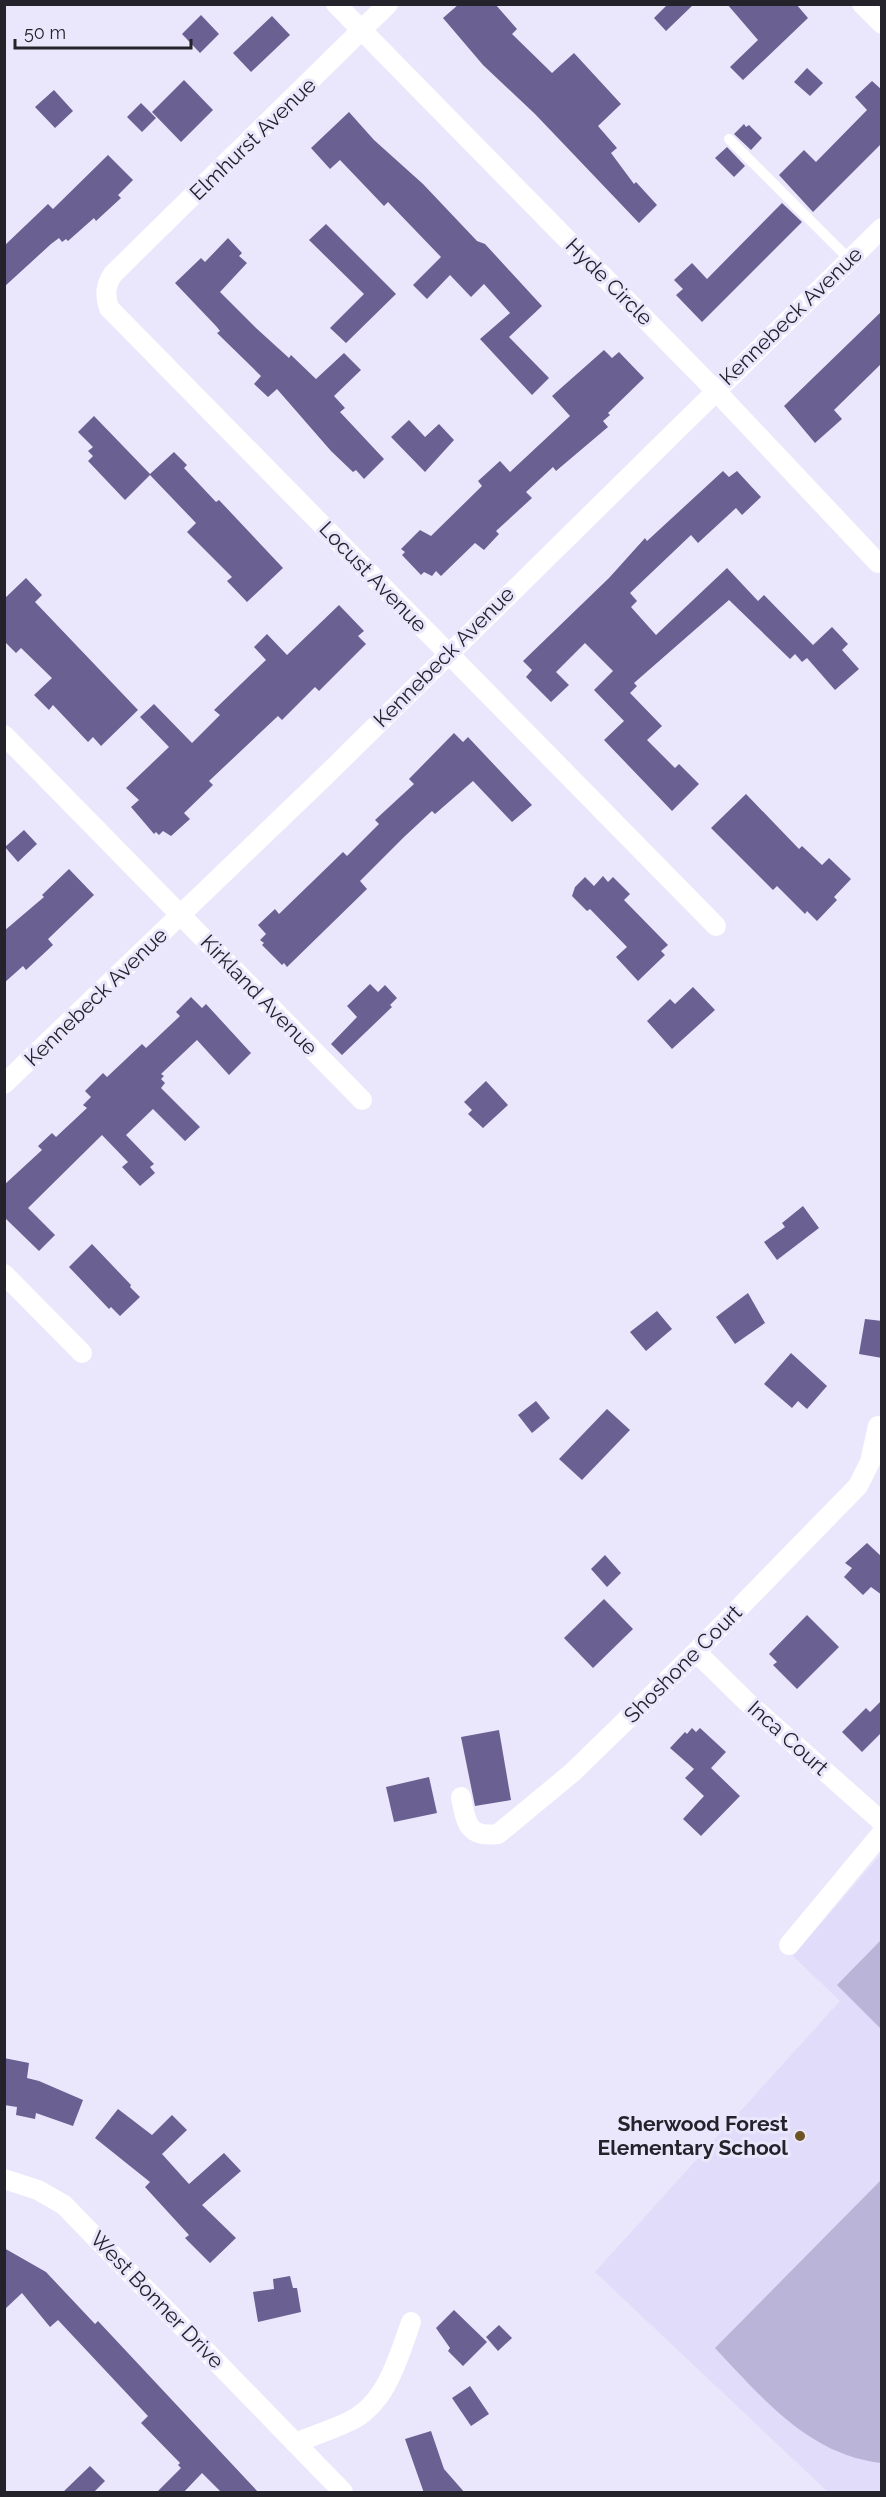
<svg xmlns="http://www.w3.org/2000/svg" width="886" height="2497" viewBox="0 0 886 2497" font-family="Raleway,sans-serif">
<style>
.built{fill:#e0dcf9}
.green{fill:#bab4d8}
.building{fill:#6a6092}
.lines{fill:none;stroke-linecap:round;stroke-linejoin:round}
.lane{stroke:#fff;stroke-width:10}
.street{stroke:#fff;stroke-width:20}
.poi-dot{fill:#6c5425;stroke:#eae7fd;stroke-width:2}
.labels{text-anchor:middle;stroke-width:6;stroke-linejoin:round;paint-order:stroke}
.street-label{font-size:21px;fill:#24232b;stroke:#eae7fd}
.poi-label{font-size:21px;font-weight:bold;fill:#24232b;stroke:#eae7fd;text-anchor:end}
</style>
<rect width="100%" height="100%" fill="#eae7fd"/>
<polygon class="built" points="881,1854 881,2492 828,2492 595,2272 840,2001 793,1956"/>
<g class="green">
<polygon points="881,1940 881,2029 837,1985"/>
<path d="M881,2180V2463C809,2455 762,2398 715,2348Z"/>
</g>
<g class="building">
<polygon points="459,4 495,4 517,29 512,34 552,73 574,53 621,104 598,126 617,148 611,153 634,184 636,182 657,205 639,223 535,114 483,65 443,18"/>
<polygon points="668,4 694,4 666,31 654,18"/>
<polygon points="727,4 796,4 808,18 743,80 730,67 758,40"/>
<polygon points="201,15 219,34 200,53 182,34"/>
<polygon points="272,16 290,35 251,72 233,53"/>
<polygon points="807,68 823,83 810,96 794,82"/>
<polygon points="184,80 213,110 181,142 152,112"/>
<polygon points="872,81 882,90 882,143 813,212 779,175 804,150 816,162 867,110 855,97"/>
<polygon points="54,90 73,111 55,128 35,107"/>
<polygon points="141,103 156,118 142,132 127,117"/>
<polygon points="349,112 374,140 423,184 477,241 485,244 542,306 509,337 549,378 532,395 480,339 510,313 484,284 471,297 450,275 427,299 413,285 441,257 388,202 384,206 340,160 330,169 311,148"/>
<polygon points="744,124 746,127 749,125 762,138 751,150 734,134"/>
<polygon points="727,147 745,166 734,177 715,158"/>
<polygon points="108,155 133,180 118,195 121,198 96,221 94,218 68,241 66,239 62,242 59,238 51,244 4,287 4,246 48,204 53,209"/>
<polygon points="782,203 802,222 702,322 676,295 683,289 674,280 692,263 707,279"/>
<polygon points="326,224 396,294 346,343 330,328 364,294 309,240"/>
<polygon points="228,238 242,253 239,256 247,263 220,292 256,328 289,358 291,355 316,379 344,353 361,370 334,396 345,408 340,412 384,459 364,479 356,470 353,472 331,451 277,389 268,397 254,384 261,376 217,333 220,331 216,326 175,283 201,258 205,262"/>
<polygon points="882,311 882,363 834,410 842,419 815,443 784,406"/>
<polygon points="604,350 612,358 619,352 644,378 608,413 610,415 603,421 608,427 556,471 553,467 526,492 532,498 496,531 499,534 484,550 475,543 441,576 436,571 432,576 424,572 421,575 402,555 405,552 401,549 420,530 431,536 482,486 478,481 500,461 510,472 570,416 552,396"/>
<polygon points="94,416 150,474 174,452 187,465 184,468 216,502 219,500 283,568 247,602 227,581 232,577 187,532 196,523 150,475 125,500 88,461 93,456 88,451 93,447 78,432"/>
<polygon points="409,420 425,437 439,424 454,440 425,472 391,437"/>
<polygon points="723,471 729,477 737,471 761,497 742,515 736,508 698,543 691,535 630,593 637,601 631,607 656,635 727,568 758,601 764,595 813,645 832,627 848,644 842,650 859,669 835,690 807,658 802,662 795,654 790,659 729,600 634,683 637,686 630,693 662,726 647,740 675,768 679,764 699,784 672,811 604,740 624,721 594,690 613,671 585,643 556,672 569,685 551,702 526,677 532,670 523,661 609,578 645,538 647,541"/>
<polygon points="26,578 42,595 35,602 138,710 101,746 93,737 88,742 53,705 49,710 34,695 52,678 21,648 16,653 4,641 4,599"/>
<polygon points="339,605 364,631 358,636 366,644 319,691 315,687 282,720 278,716 209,781 213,785 184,813 190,819 171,836 163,831 159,835 156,832 154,834 131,807 139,800 126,788 169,747 140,717 154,704 192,743 220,715 214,710 266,660 254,647 267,634 287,655"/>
<polygon points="454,733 463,742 468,737 532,805 512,822 473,781 435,814 432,811 404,837 360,881 367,889 287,967 284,963 282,965 262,945 264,943 260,940 266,934 258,925 275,909 279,914 343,852 347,856 379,824 375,820 414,784 409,779"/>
<polygon points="746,794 799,849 802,846 822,865 829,858 851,879 834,897 837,900 817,921 807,911 805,914 777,886 773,890 711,828"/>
<polygon points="24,830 37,844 18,862 5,847"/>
<polygon points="69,869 94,895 48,939 53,945 26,970 23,966 4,983 4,931 44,897 42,895"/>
<polygon points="603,876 608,882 613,877 630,894 624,900 668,945 661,951 665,955 638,981 616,957 627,947 590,909 587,911 572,896 575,887 585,877 594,886"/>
<polygon points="370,984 378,992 385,985 397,998 390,1005 392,1007 342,1055 331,1044 357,1017 347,1006"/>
<polygon points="693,987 715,1010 672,1049 647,1021 670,999 675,1004"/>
<polygon points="191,997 202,1008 206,1004 251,1053 229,1075 197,1040 161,1074 164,1076 161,1079 165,1083 161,1088 200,1127 185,1141 153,1109 126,1135 154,1164 150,1167 155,1173 140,1186 122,1167 128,1162 102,1135 28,1208 55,1235 39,1251 4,1217 4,1185 42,1150 38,1146 52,1133 56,1137 87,1108 83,1105 91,1097 85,1091 103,1073 107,1077 142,1044 146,1048 180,1016 176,1012"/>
<polygon points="486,1081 508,1105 483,1128 468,1114 472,1110 464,1102"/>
<polygon points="803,1206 819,1228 777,1260 764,1242 785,1227 782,1223"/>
<polygon points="92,1244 131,1285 130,1287 140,1297 120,1316 111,1307 109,1309 69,1267"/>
<polygon points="748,1293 765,1323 735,1344 716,1317"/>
<polygon points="657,1311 672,1329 646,1351 630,1332"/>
<polygon points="865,1319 882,1321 882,1358 859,1354"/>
<polygon points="791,1353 827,1386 807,1409 798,1401 792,1408 764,1384"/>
<polygon points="536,1401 550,1418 532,1433 518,1415"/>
<polygon points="607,1409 630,1430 582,1480 559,1459"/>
<polygon points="867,1543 882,1557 882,1595 871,1587 863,1595 844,1577 852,1568 845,1563"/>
<polygon points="605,1555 621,1573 607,1587 591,1569"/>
<polygon points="604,1599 633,1629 593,1668 564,1638"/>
<polygon points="807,1615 839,1647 797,1689 773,1665 777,1662 769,1654"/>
<polygon points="882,1700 882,1732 862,1752 842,1732 866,1708 870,1712"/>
<polygon points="692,1728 696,1732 700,1728 726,1752 711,1768 740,1796 701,1836 683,1819 704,1796 685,1778 694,1769 670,1748 685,1732 687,1734"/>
<polygon points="499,1730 511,1800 475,1806 461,1737"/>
<polygon points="429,1777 437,1813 394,1822 386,1787"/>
<polygon points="4,2058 29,2063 27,2078 39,2081 83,2100 73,2126 36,2113 35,2119 16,2115 17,2107 4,2105"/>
<polygon points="118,2109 152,2135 172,2115 187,2130 162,2154 189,2184 224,2153 241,2171 202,2205 236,2238 210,2263 185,2238 189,2235 145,2187 150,2182 95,2138"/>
<polygon points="4,2248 46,2272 95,2324 98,2321 259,2493 222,2493 202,2473 183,2493 156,2493 181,2468 178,2465 180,2463 141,2423 148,2416 58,2320 50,2327 22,2293 4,2310"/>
<polygon points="290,2276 293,2288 297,2288 301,2312 258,2322 253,2292 274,2289 273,2279"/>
<polygon points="454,2310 487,2342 463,2366 448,2351 450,2348 436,2328"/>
<polygon points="499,2325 512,2338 498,2351 486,2337"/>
<polygon points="470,2386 489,2414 471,2426 452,2398"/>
<polygon points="431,2431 444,2469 465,2493 424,2493 405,2439"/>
<polygon points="90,2466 105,2481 93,2493 62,2493"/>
</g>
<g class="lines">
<polyline class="lane" points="729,139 849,259"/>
<g class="street">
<polyline points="336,4 715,390 878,563"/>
<path d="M388,4L113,274C105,286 105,295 109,308L716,926"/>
<polyline points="862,4 882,24"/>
<polyline points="4,735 362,1100"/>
<polyline points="4,1084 324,777 882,228"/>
<polyline points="4,1274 82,1353"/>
<polyline points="696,1652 747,1702 882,1822"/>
<path d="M461,1797C466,1822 467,1838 498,1834L573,1772L696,1652L858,1486L870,1462L878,1426"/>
<polyline points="789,1945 882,1833"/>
<polyline points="4,2179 38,2190 64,2205 343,2492"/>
<path d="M295,2443C312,2436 331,2430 348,2422C386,2405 398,2359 411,2322"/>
</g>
</g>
<circle class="poi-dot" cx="800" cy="2136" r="6"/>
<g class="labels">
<g class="street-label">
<text transform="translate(253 139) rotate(-44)" y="7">Elmhurst Avenue</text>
<text transform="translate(609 282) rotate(45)" y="7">Hyde Circle</text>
<text transform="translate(791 316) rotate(-44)" y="7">Kennebeck Avenue</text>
<text transform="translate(373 577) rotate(46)" y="7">Locust Avenue</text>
<text transform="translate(444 657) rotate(-45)" y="7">Kennebeck Avenue</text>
<text transform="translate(259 995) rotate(46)" y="7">Kirkland Avenue</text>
<text transform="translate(96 997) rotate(-44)" y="7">Kennebeck Avenue</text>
<text transform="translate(683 1664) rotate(-45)" y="7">Shoshone Court</text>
<text transform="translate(788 1738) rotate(42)" y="7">Inca Court</text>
<text transform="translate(157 2300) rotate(46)" y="7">West Bonner Drive</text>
</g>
<g class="poi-label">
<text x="788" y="2131">Sherwood Forest<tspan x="788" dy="24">Elementary School</tspan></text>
</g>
</g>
<rect width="886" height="2497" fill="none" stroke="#24232b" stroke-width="12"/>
<path d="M15 39v9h176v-9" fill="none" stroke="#24232b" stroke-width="3"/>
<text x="24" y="39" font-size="18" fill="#24232b" stroke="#eae7fd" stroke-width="4.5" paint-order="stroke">50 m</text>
</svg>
